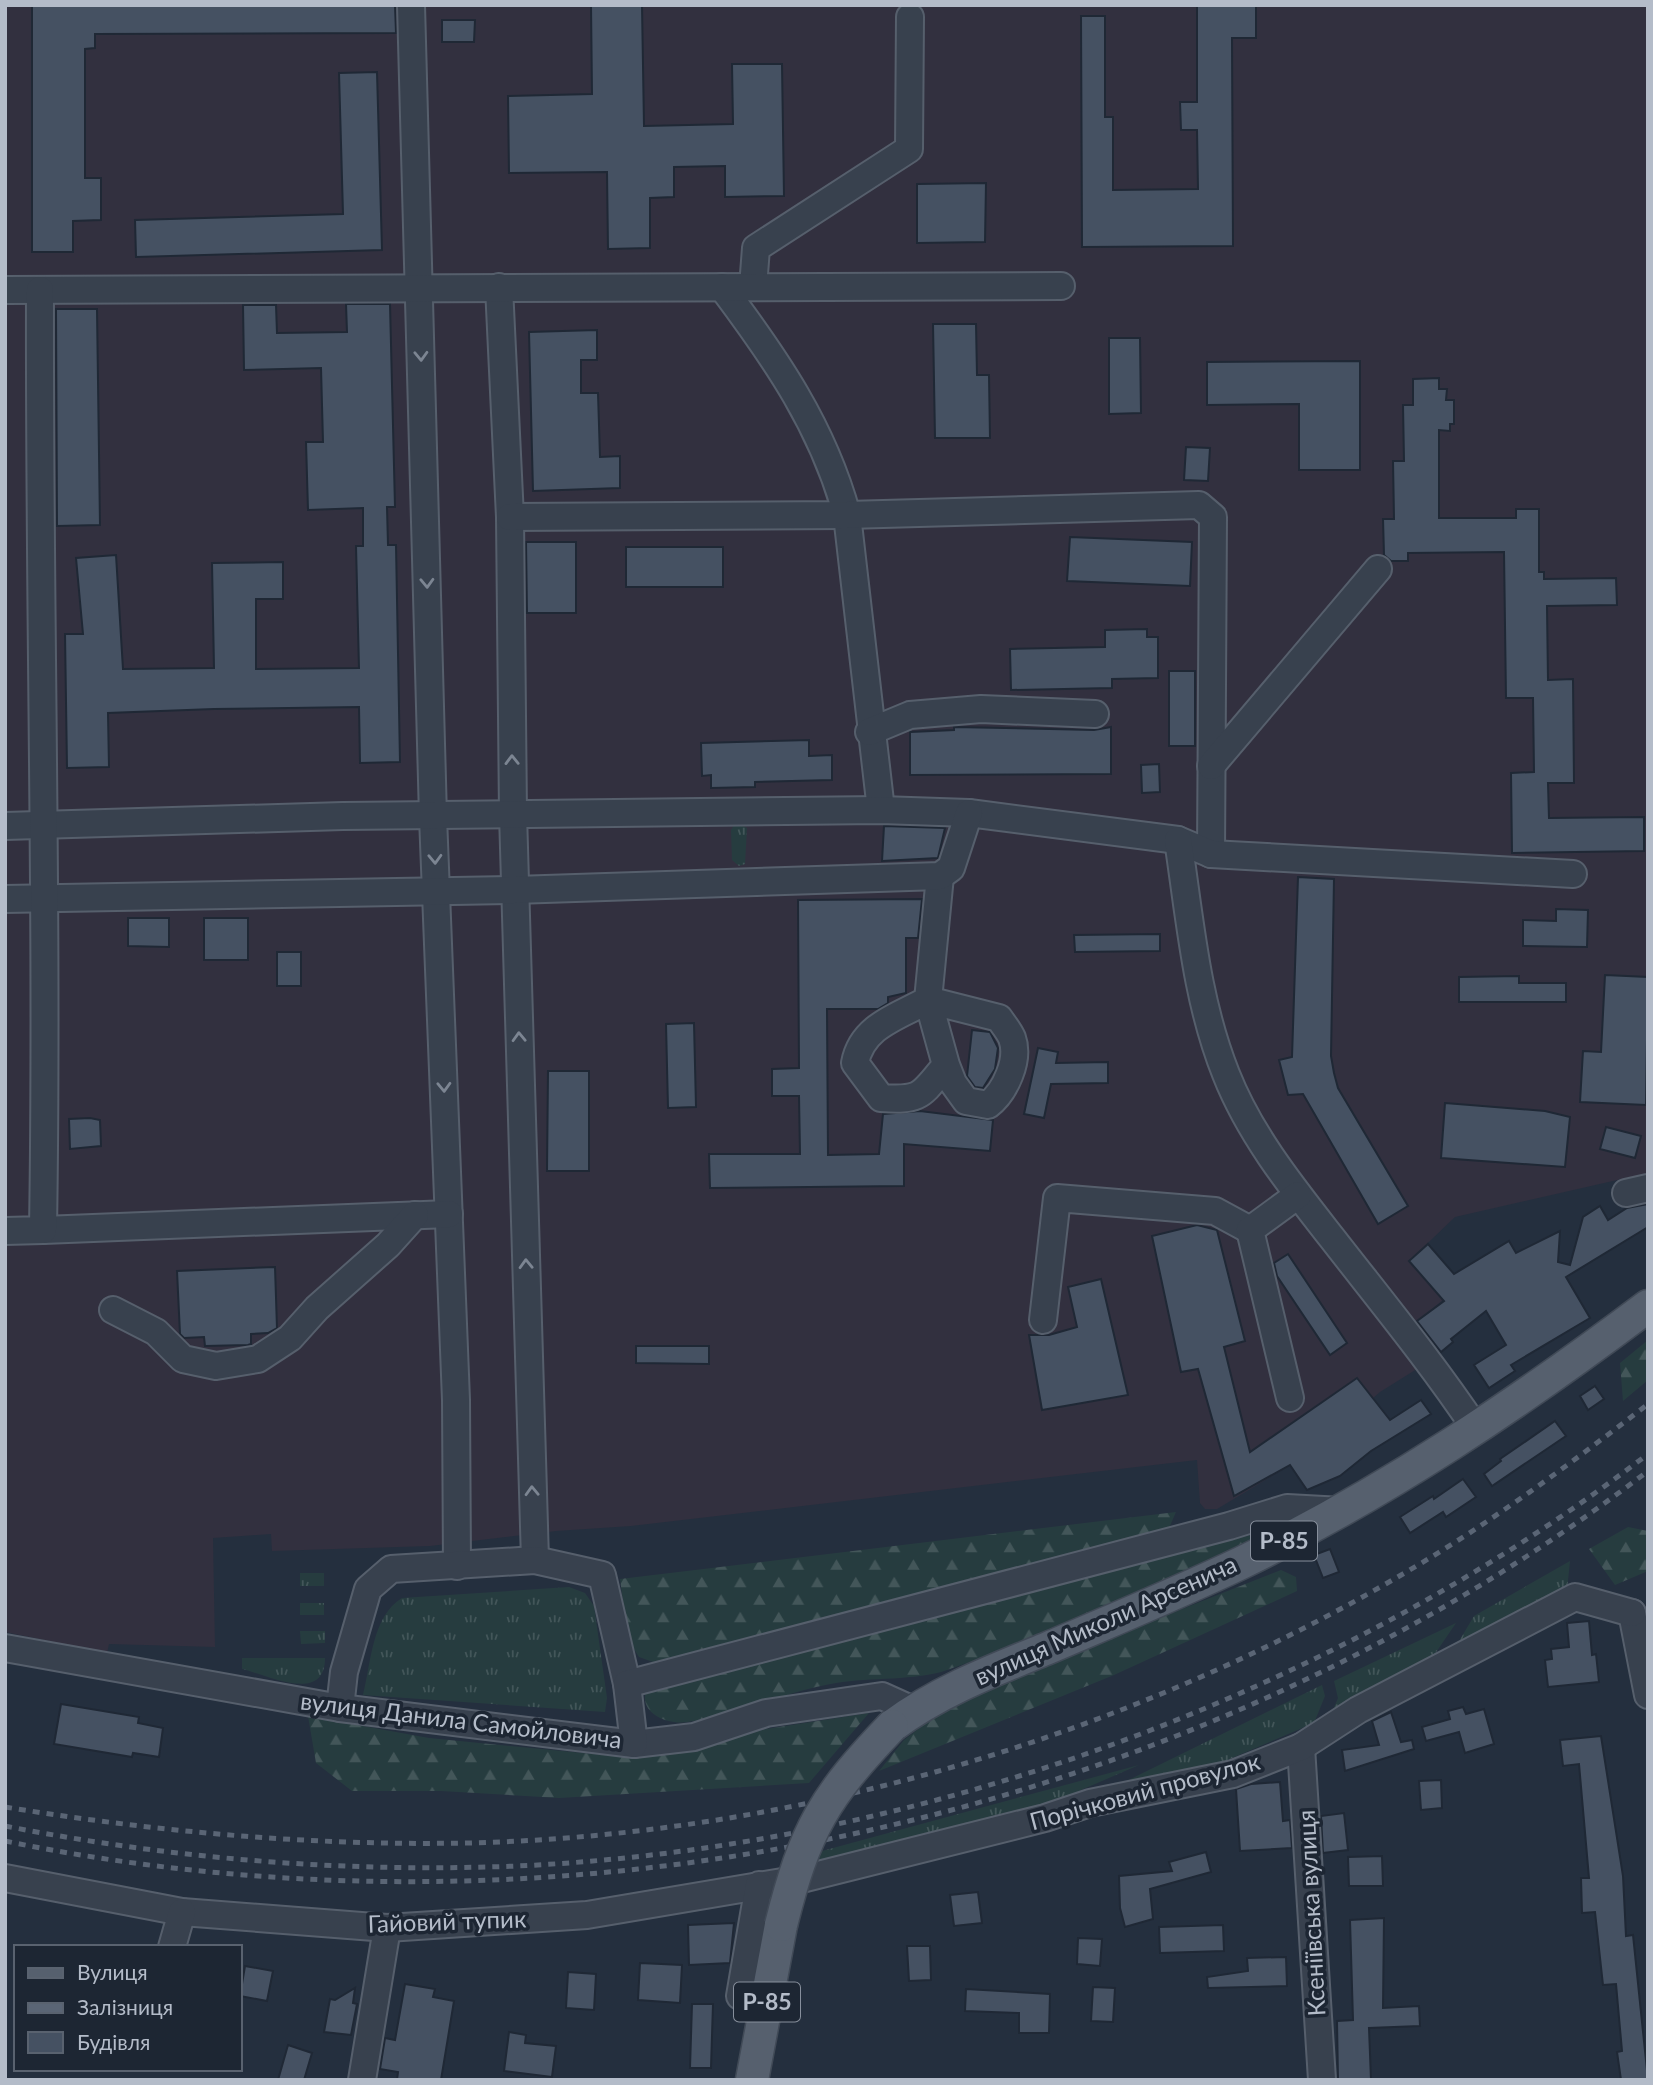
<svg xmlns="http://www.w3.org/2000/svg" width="1653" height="2085" viewBox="0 0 1653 2085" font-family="Lato,sans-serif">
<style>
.medical{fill:#32303f}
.grass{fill:url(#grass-tufts)}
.forest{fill:url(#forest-firs)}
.building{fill:#455162;stroke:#1f2835;stroke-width:2}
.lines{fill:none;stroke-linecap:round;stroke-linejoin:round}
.minor-casing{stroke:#565f6c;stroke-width:30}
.major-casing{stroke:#414a57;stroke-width:35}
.minor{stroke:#38414e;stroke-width:26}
.major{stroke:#56606e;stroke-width:32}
.rail{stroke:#5a6575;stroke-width:5;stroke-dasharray:7 7;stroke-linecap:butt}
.major-bridge-casing{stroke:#414a57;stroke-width:35;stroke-linecap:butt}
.major-bridge{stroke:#56606e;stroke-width:32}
.oneway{stroke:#7c8592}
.labels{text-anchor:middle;stroke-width:7;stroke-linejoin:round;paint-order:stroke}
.shield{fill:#1d2633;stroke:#878f9c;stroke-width:2}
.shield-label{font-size:23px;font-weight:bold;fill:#b4bcc9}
.street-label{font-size:24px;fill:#b4bcc9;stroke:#1d2633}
</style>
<defs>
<pattern id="grass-tufts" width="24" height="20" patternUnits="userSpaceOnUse" patternTransform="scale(1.75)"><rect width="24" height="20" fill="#263c3f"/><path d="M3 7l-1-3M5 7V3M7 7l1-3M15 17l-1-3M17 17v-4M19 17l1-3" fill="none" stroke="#435659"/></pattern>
<pattern id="forest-firs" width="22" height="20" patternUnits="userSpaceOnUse" patternTransform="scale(1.75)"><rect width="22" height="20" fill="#263c3f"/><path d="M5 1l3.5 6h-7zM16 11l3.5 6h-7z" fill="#435659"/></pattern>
</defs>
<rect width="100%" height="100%" fill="#242f3e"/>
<polygon class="medical" points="5,5 1648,5 1648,1173 1455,1217 1409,1261 1443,1300 1415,1323 1428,1362 1380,1392 1309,1454 1217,1509 1205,1509 1200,1503 1197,1460 631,1526 556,1531 430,1546 272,1551 271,1534 213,1538 215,1647 109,1644 107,1653 5,1632"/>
<g class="grass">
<polygon points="736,822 747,828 745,864 739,866 732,860 731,830"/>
<polygon points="1570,1561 1567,1590 1449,1658 1474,1616"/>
<rect x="300" y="1573" width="24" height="13"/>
<path d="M569,1587L585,1593L594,1606L607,1698L605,1712L363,1695C371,1663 372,1616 402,1598Z"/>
<rect x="300" y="1603" width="24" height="12"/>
<polygon points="1456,1623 1428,1664 1329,1719 1338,1698 1334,1681"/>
<polygon points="300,1631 325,1631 325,1643 301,1644"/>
<path d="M242,1658H325C325,1704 270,1676 242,1669Z"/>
<polygon points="1322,1685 1325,1696 1314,1723 1225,1761 1096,1796"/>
<polygon points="1139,1765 1044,1806 814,1870 822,1851"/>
</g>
<g class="forest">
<polygon points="1648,1340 1648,1380 1623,1401 1620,1363"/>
<polygon points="1176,1512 1169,1528 653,1662 639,1657 628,1640 620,1579"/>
<polygon points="1628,1527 1648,1531 1648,1571 1615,1585 1589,1549"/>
<path d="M1286,1528C1174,1578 1063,1630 947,1670C916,1681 870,1677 836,1683C786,1691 738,1716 687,1722C667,1725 639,1713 646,1691L1185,1549Z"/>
<polygon points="1281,1570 1296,1577 1297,1591 1114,1675 879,1771 904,1740 939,1713 1058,1658"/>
<polygon points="869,1713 809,1783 559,1798 441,1791 352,1791 316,1763 308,1716 429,1738 614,1756 652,1755 766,1729"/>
</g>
<g class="building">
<polygon points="32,5 395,5 396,33 95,34 95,48 85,49 85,178 101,178 101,220 73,221 73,252 32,252"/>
<polygon points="591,5 642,5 644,126 733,124 732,64 782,64 784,196 725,197 725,166 674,167 674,197 650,198 650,248 608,249 607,172 509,173 508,96 592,94"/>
<polygon points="1197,5 1256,5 1256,38 1232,38 1233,246 1082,247 1081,16 1105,16 1105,117 1113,117 1113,190 1198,189 1197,130 1181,130 1180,102 1197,102"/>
<polygon points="442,20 475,20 474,42 442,42"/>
<polygon points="377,72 382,250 136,257 135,220 343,214 339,73"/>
<polygon points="986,183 985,242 917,243 917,184"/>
<polygon points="346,304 390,304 395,507 387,507 388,545 396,545 400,762 360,763 359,707 214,709 108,713 109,767 67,768 65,634 83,634 76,558 116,555 123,669 214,668 212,563 283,562 283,599 256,599 256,669 359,668 356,546 363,546 363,508 308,510 306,442 323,442 321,368 244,370 243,305 276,305 277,333 347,332"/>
<polygon points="56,309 97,309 100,525 57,526"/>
<polygon points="933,324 976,324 977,375 989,375 990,438 935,438"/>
<polygon points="597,330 597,360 581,360 581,393 598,393 600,457 620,456 620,488 533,491 529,332"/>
<polygon points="1109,338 1140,338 1141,413 1109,414"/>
<polygon points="1360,361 1360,470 1299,470 1299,404 1207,405 1207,362"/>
<polygon points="1439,378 1439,389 1447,389 1446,400 1454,400 1454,424 1450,424 1450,431 1439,430 1439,518 1516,518 1516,509 1539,509 1539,572 1544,572 1544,579 1616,578 1617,605 1547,606 1548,680 1573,679 1574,783 1548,783 1549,818 1644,817 1644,851 1512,853 1511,773 1534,772 1533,698 1506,698 1504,552 1408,553 1408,561 1391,561 1384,555 1383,519 1394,519 1393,461 1404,461 1403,405 1413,405 1413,379"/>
<polygon points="1186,447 1210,448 1208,481 1184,480"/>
<polygon points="1070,537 1192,542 1190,586 1067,581"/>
<polygon points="526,542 576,542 576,613 527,613"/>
<rect x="626" y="547" width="97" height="40"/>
<polygon points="1147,629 1147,637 1158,637 1158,678 1112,679 1112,688 1011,690 1010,649 1105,647 1105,630"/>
<rect x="1169" y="671" width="26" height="75"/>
<polygon points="954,727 1094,730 1111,727 1111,774 910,775 910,732 954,730"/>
<polygon points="809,740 809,756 832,755 832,780 755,782 755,787 711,788 711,775 702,776 701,743"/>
<polygon points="1159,764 1160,792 1142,793 1141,765"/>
<polygon points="884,826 945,828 938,858 882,861"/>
<polygon points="1298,877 1334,879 1331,1056 1334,1073 1338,1088 1408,1206 1378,1224 1303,1094 1288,1095 1279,1060 1292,1057"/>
<polygon points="922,899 918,938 906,938 906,993 888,997 888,1003 878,1009 827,1009 828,1155 879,1154 883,1114 920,1111 993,1120 990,1151 904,1144 904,1186 710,1188 709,1154 800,1154 799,1096 772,1096 772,1069 799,1068 798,900"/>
<polygon points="1556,909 1588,910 1587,947 1523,946 1523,920 1556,921"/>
<polygon points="128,918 169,918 169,947 128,946"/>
<rect x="204" y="918" width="44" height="42"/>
<polygon points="1160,934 1160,951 1075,952 1074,935"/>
<rect x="277" y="952" width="24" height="34"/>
<polygon points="1605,975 1648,977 1646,1105 1580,1102 1583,1051 1601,1052"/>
<polygon points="1519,976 1519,983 1566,983 1566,1002 1459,1002 1459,977"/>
<polygon points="694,1023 696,1107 668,1108 666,1024"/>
<polygon points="972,1030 990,1032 998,1048 995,1069 983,1088 975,1087 967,1076"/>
<polygon points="1038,1048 1058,1052 1056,1063 1108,1062 1108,1083 1051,1084 1044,1118 1024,1114"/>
<polygon points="548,1071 589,1071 589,1171 547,1171"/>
<polygon points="1445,1103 1545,1111 1570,1117 1565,1167 1441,1158"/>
<polygon points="90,1118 100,1120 101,1146 70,1149 69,1119"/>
<polygon points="1606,1127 1641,1136 1635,1158 1600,1149"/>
<polygon points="1648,1204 1648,1227 1566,1277 1590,1318 1511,1365 1515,1371 1489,1388 1474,1365 1506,1345 1486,1311 1451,1339 1453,1342 1441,1352 1417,1321 1444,1301 1409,1261 1428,1244 1454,1274 1509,1241 1516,1253 1560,1231 1558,1262 1570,1265 1583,1217 1600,1206 1608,1220 1627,1208"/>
<polygon points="1197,1225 1217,1230 1245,1341 1224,1347 1250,1452 1357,1378 1390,1420 1421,1400 1431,1414 1371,1451 1340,1476 1307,1490 1290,1465 1234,1496 1198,1369 1181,1372 1152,1236"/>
<polygon points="1288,1254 1347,1343 1330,1355 1277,1276 1274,1263"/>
<polygon points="275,1267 277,1328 268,1333 251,1334 251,1344 248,1345 205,1346 204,1337 184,1338 180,1334 177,1271"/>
<polygon points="1101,1279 1128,1395 1042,1410 1029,1335 1049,1335 1077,1327 1068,1287"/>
<polygon points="636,1346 709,1346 709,1364 636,1363"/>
<polygon points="1595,1386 1604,1399 1588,1410 1580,1396"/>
<polygon points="1555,1421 1566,1436 1492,1486 1484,1474 1501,1461 1500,1459"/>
<polygon points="1463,1479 1476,1497 1446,1517 1443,1512 1410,1533 1400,1517 1433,1496 1434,1499"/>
<polygon points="1330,1549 1339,1572 1323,1578 1314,1555"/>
<polygon points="1589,1621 1592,1655 1596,1654 1599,1682 1548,1687 1545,1660 1552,1659 1551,1649 1569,1647 1567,1623"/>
<polygon points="61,1704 139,1717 138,1723 163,1728 159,1757 133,1753 132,1757 54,1744"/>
<polygon points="1463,1707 1466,1714 1484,1709 1494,1744 1465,1753 1459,1732 1426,1741 1422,1727 1450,1719 1448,1711"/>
<polygon points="1391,1712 1401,1742 1412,1740 1414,1749 1345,1771 1342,1750 1379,1745 1372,1721"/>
<polygon points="1601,1736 1623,1876 1626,1936 1633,1935 1648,2080 1621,2080 1617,2052 1622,2051 1616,1984 1603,1985 1595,1912 1582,1913 1581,1878 1589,1878 1579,1764 1563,1766 1560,1740"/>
<polygon points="1441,1780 1442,1808 1421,1810 1419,1781"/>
<polygon points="1280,1782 1283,1821 1290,1820 1292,1848 1240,1851 1236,1789 1251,1784"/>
<polygon points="1344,1813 1348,1850 1323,1853 1321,1816"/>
<polygon points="1206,1852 1211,1872 1150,1889 1153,1919 1125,1927 1120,1908 1119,1876 1172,1871 1169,1862"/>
<polygon points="1382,1856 1383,1886 1349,1886 1348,1857"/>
<polygon points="978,1892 982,1923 954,1926 950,1895"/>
<polygon points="1384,1918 1383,2008 1419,2006 1420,2026 1369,2028 1371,2080 1338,2080 1337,2021 1353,2020 1350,1920"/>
<polygon points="734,1923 730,1963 689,1965 688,1925"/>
<polygon points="1223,1925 1224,1951 1160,1953 1159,1927"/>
<polygon points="1078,1938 1102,1939 1100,1966 1077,1964"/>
<polygon points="907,1946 930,1946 931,1980 909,1981"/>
<polygon points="1286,1957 1287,1986 1208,1988 1207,1977 1248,1971 1247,1958"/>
<polygon points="640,1963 682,1965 680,2003 638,2000"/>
<polygon points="245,1966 273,1971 267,2001 240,1996"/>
<polygon points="568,1972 596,1974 594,2010 566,2008"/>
<polygon points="405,1984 435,1989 433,1997 454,2001 441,2080 397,2080 398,2072 380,2069 385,2038 395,2040"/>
<polygon points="1093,1987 1115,1988 1113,2022 1091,2021"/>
<polygon points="355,1988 353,2003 357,2004 351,2035 324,2032 330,1999 335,2000"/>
<polygon points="966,1989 1050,1994 1049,2033 1019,2033 1019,2013 965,2011"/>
<polygon points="692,2004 713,2004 711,2068 690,2068"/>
<polygon points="509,2032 526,2035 525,2043 556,2046 552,2077 504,2071"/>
<polygon points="288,2045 312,2053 304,2080 278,2080"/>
</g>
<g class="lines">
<g class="minor-casing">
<g id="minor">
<polyline points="411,5 433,817 456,1400 457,1566"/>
<polyline points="499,287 510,517 513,814 535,1560"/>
<path d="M722,287C776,359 823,427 847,515L881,810"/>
<polyline points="753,287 756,248 909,149 910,17"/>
<polyline points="5,290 1061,286"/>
<polyline points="510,517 847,515 1199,505 1213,517 1211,854"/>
<polyline points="869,732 910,715 981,709 1095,714"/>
<polyline points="1211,766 1378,569"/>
<polyline points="5,826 343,816 881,810 969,813 1178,840 1211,854 1573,874"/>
<path d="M1178,840C1190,919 1196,999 1226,1074C1250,1135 1292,1187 1332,1238C1381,1301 1432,1363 1476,1429"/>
<path d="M940,876L928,1000C897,1017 862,1026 855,1063L881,1098C922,1101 921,1095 946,1065L928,1000L999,1018C1003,1024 1009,1031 1012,1038C1020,1060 1005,1092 988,1105L966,1101L953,1083L946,1065"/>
<polyline points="5,899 515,890 940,876 951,868 969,813"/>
<polyline points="1626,1193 1648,1188"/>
<polyline points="43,1230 449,1214"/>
<path d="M5,1231L43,1230C48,917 39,603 40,290"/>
<polyline points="113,1310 156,1332 183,1359 216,1366 258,1359 290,1338 317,1308 388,1245 415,1215"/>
<polyline points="1043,1320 1057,1198 1215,1211 1250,1230"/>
<polyline points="1290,1398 1250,1230 1298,1195"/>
<polyline points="1632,1613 1648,1695"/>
<polyline points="5,1648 340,1708 634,1744 694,1737 766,1713 882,1696 913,1710"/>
<polyline points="340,1708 344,1672 368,1589 391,1569 535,1560 602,1575 627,1684"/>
<polyline points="634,1744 627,1684 1229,1526 1287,1508 1342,1511"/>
<polyline points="1301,1747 1322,2080"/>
<polyline points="5,1878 182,1912 387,1928 587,1915 806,1878 1045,1818 1090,1803 1233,1774 1301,1747 1358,1710 1575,1597 1632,1613"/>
<polyline points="172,1947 182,1912"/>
<polyline points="740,1996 759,1885"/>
<polyline points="362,2080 387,1928"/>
</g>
</g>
<g class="major-casing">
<g id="major">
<path d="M892,1726C939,1691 994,1670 1048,1648C1113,1620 1178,1593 1241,1563C1387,1492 1519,1403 1648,1306"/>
<polyline points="752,2080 781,1925"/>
</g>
</g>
<use href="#minor" class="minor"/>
<use href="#major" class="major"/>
<g class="rail">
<path d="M5,1807C159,1832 312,1846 468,1843C805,1835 1146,1731 1433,1556C1508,1510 1578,1458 1648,1404"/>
<path d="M5,1826C174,1859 345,1873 517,1866C916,1848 1330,1697 1648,1454"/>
<path d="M5,1841C570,1957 1188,1822 1648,1471"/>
</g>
<g class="major-bridge-casing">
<path id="major-bridge" d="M781,1925C805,1829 824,1797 892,1726"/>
</g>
<use href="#major-bridge" class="major-bridge"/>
</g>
<defs><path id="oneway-chevron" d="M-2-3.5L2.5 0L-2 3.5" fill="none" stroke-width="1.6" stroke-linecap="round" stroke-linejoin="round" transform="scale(1.75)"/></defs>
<g class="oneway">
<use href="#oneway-chevron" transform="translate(421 356) rotate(88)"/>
<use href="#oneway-chevron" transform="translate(427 583) rotate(88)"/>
<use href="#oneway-chevron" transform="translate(512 760) rotate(-91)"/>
<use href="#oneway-chevron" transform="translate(435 859) rotate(88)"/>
<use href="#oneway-chevron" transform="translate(519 1037) rotate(-92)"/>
<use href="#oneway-chevron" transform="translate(444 1087) rotate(88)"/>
<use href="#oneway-chevron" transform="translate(526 1264) rotate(-92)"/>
<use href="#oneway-chevron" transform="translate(532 1491) rotate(-92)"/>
</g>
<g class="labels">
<g class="shield">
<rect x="1251" y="1521.5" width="66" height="39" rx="5"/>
<rect x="734" y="1982.5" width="66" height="39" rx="5"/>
</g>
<g class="shield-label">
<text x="1284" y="1549">Р-85</text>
<text x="767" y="2010">Р-85</text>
</g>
<g class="street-label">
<text transform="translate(1106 1621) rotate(-24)" y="8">вулиця Миколи Арсенича</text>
<text transform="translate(461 1721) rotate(7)" y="8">вулиця Данила Самойловича</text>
<text transform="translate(1145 1792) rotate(-15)" y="8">Порічковий провулок</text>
<text transform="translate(1312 1913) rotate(-93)" y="8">Ксеніївська вулиця</text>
<text transform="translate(447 1922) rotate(-2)" y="8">Гайовий тупик</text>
</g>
</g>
<rect width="1653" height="2085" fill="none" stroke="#b4bcc9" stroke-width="14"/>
<rect x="14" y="1945" width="228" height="126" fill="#1d2633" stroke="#59626f" stroke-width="2"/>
<rect x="28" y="1968" width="35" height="10" fill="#56606e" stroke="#59626f" stroke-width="2"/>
<text x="77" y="1980" font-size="21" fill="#b4bcc9">Вулиця</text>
<rect x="28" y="2003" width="35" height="10" fill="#5a6575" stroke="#59626f" stroke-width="2"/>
<text x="77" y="2015" font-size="21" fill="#b4bcc9">Залізниця</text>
<rect x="28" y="2032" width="35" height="21" fill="#455162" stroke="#59626f" stroke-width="2"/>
<text x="77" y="2050" font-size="21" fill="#b4bcc9">Будівля</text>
</svg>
